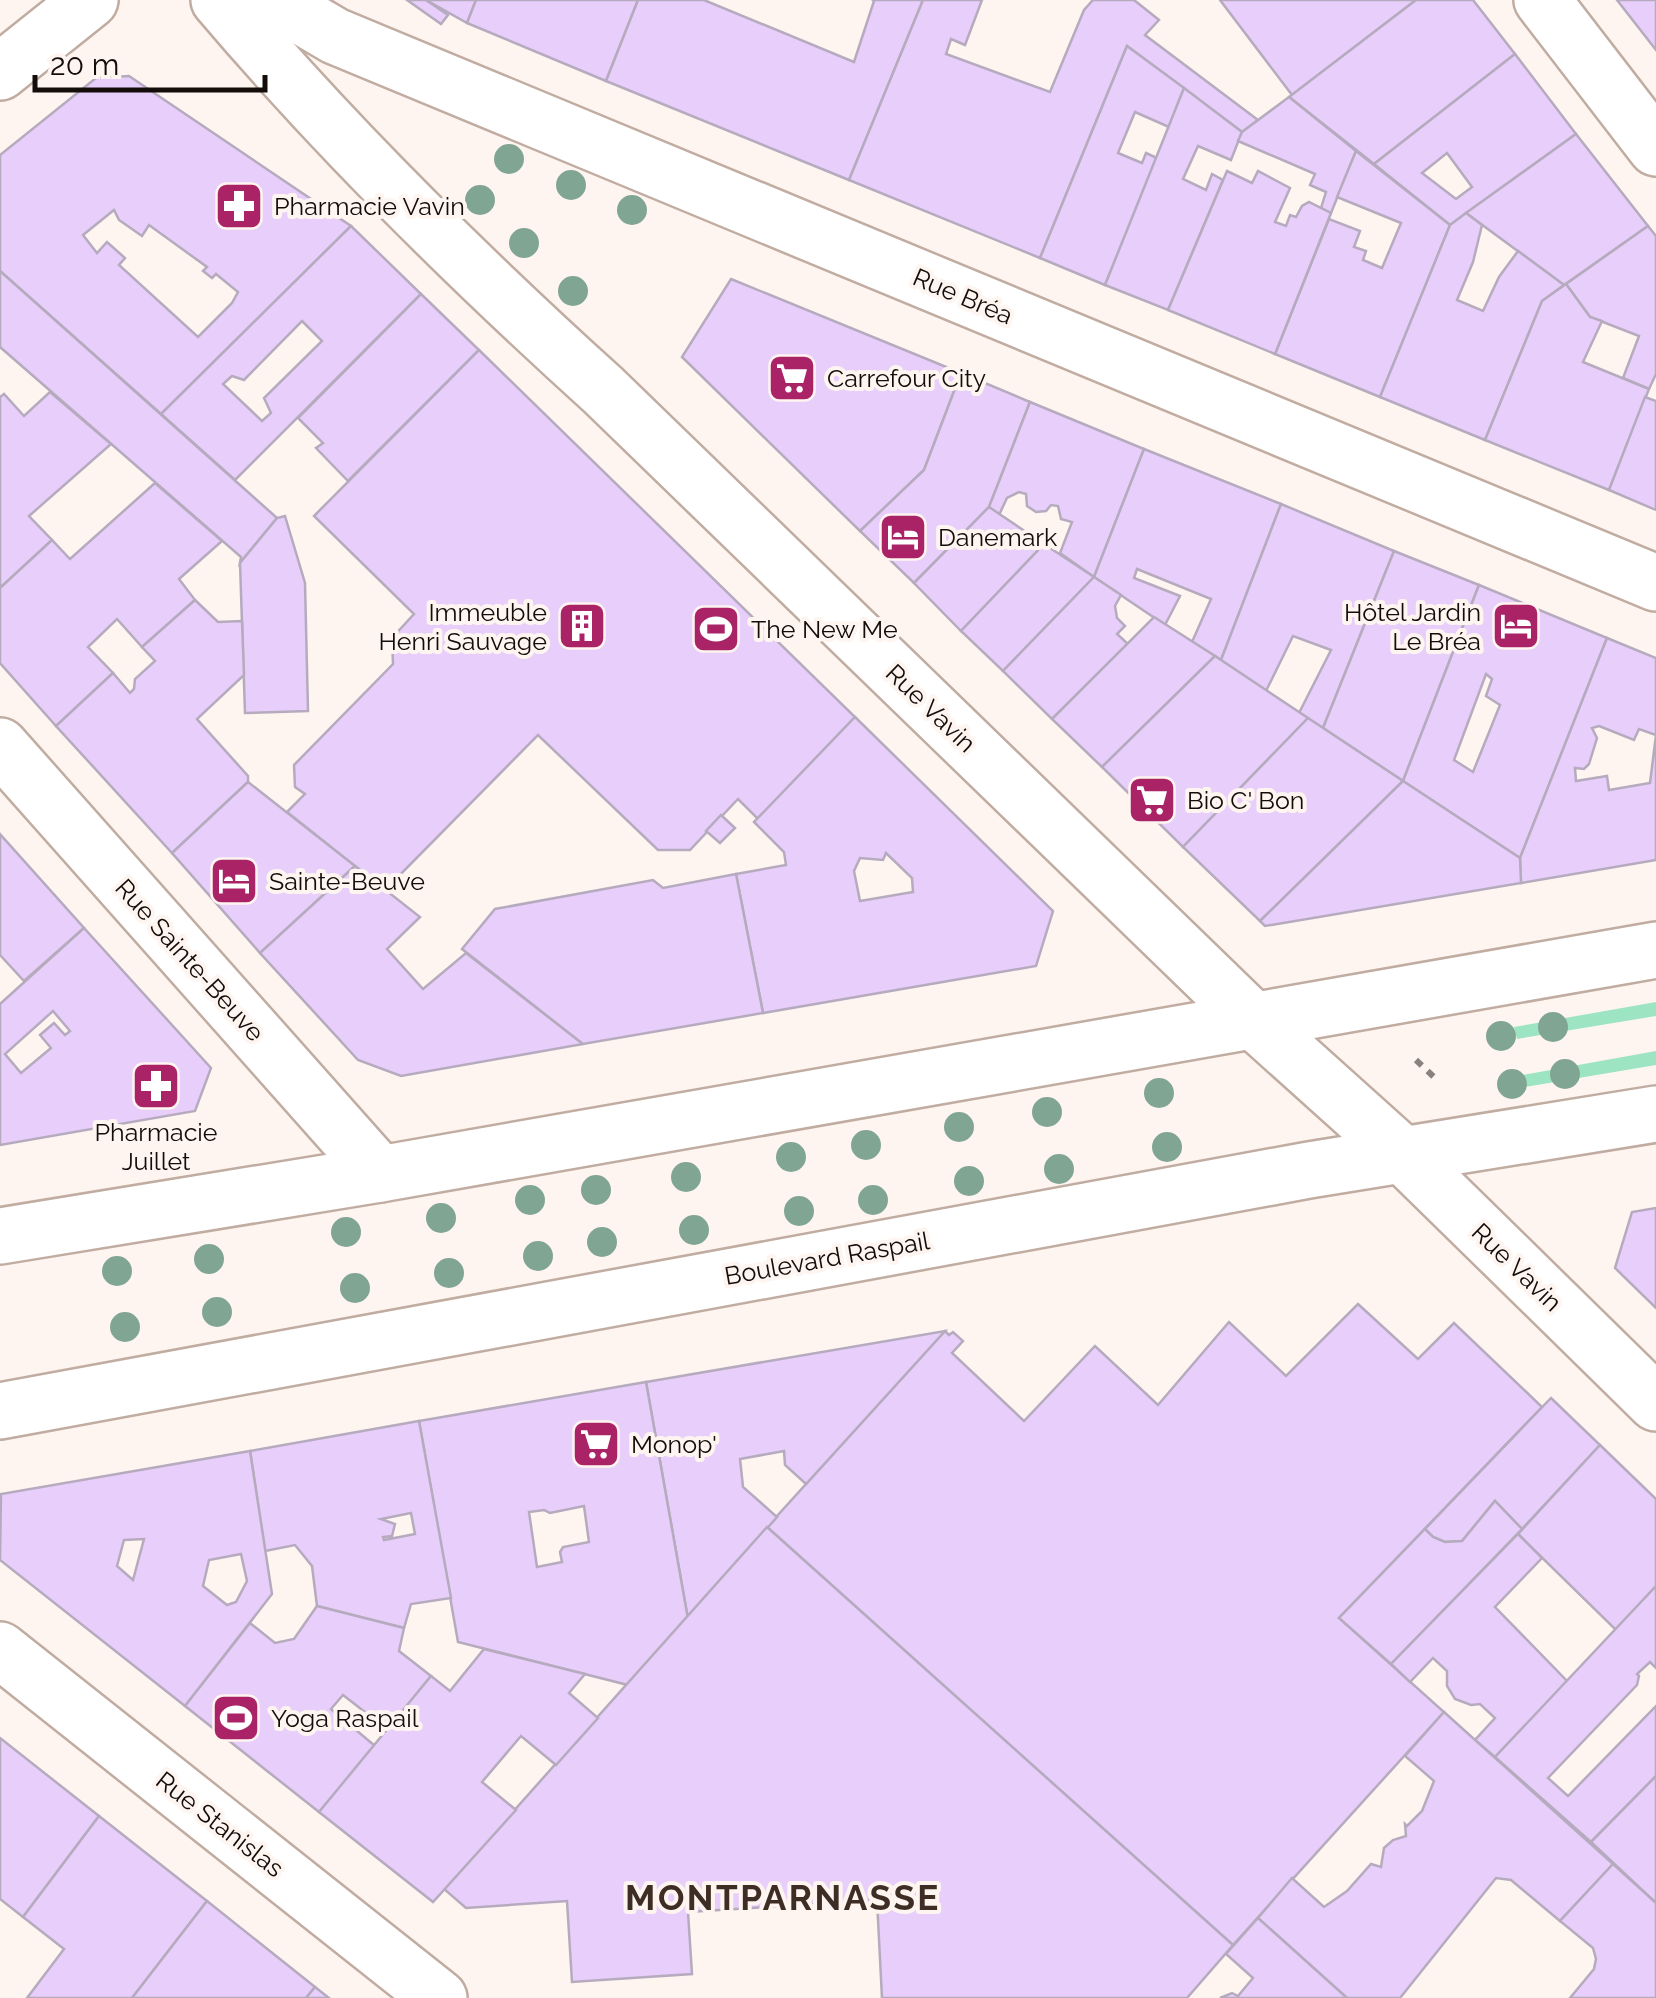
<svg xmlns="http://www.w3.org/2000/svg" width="1656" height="1998" viewBox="0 0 1656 1998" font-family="Raleway,sans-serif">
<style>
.green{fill:#9de4c2}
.building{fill:#e8cefa;stroke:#b6abbe;stroke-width:2.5;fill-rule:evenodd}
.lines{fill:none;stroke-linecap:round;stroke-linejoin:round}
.minor-casing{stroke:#c1aca1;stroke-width:60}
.secondary-casing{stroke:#c1aca1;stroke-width:60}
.path{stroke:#89817d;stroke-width:6;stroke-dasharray:8 8;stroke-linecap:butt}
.minor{stroke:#fff;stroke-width:55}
.secondary{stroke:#fff;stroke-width:55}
.tree{fill:#81a593}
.labels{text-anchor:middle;stroke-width:8;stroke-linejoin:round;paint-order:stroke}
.poi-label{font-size:25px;fill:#130c09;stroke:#fef5f0;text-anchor:start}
.street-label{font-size:25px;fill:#130c09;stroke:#fef5f0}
.district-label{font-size:35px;font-weight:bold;letter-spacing:2.5px;fill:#3d2d24;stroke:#fef5f0}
</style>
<rect width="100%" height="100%" fill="#fef5f0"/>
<g class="green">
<polygon points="1656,1002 1656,1016 1517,1039 1514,1027"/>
<polygon points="1656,1051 1656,1065 1525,1087 1522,1075"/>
</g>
<g class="building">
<polygon points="407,0 426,0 448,15 441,24"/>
<polygon points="426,0 476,0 467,23"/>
<polygon points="476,0 638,0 606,81 467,23"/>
<polygon points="638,0 704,0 854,62 874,1 872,0 923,0 849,180 606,81"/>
<polygon points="923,0 982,0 965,45 951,39 946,54 1050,92 1084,10 1093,0 1134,0 1159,20 1145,35 1258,120 1242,132 1127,46 1040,258 849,180"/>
<polygon points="1220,0 1416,0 1292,95"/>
<polygon points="1416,0 1473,0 1515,54 1374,164 1289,97"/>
<polygon points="1617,0 1656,0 1656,50"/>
<polygon points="1127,46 1184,88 1169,127 1135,112 1118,153 1142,163 1146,153 1157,158 1105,285 1040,258"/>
<path d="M1515,54L1576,134L1450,225L1374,164ZM1447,153L1472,187L1456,199L1422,173Z"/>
<path d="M129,76L351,226L161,414L0,271V155L96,78ZM114,210L119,220L142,236L149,225L207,267L203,271L212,278L216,274L238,292L232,303L198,337L119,265L125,258L107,242L97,253L83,235Z"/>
<polygon points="1184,88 1242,132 1231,160 1198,146 1183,179 1206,190 1212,174 1223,180 1168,310 1105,285"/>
<polygon points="1289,97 1356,151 1331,213 1321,208 1326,192 1310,185 1315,174 1238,141 1242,132"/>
<polygon points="1576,134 1648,226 1564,285 1466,213"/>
<polygon points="1356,151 1450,225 1380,397 1275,354 1329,219 1360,231 1354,247 1366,251 1363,260 1382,268 1401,223 1337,197"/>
<polygon points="1227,171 1252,183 1258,171 1290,188 1275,222 1286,226 1290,215 1296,217 1302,206 1309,202 1331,213 1275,354 1168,310"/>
<polygon points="1466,213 1482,225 1473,262 1457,300 1483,311 1499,277 1518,251 1564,285 1542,301 1485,440 1380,397 1450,225"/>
<path d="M351,226L421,294L235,480L161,414ZM302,321L322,341L264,398L271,413L262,421L223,384L232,376L244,380Z"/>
<polygon points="1648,226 1656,236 1656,374 1649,389 1623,378 1639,336 1590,317 1566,284"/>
<polygon points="0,271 277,518 240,563 241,557 0,347"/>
<polygon points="731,279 961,373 924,470 860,531 682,357"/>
<polygon points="1566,284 1590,317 1602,321 1583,362 1649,389 1609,490 1485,440 1542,301"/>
<polygon points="421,294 479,350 348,481 316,448 323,443 298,418"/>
<polygon points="479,350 855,717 758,819 738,799 690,850 658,850 538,735 385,890 287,812 305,794 295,787 294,765 393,664 392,638 414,614 314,516"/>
<polygon points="961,373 1030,402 989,507 914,583 860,531 924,470"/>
<polygon points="50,392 111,444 29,516 52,540 0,588 0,397 4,394 24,416"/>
<polygon points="1645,397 1656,401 1656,510 1609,490"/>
<polygon points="1030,402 1144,449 1094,577 1060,553 1072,522 1061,519 1058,506 1051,505 1046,511 1036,512 1027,506 1026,494 1019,492 1007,498 999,515 989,507"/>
<polygon points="1144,449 1281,504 1221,660 1192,642 1211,599 1137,569 1134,578 1180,596 1165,625 1094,577"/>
<polygon points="155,483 222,541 179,579 195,600 142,647 117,619 88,647 113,673 56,726 0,663 0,588 52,540 70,559"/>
<polygon points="1281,504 1394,551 1323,728 1299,713 1331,650 1293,636 1266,691 1221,660"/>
<polygon points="989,507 1044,544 961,631 914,583"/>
<polygon points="285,516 305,583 308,711 245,713 240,563 277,518"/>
<polygon points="1044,544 1094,577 1003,671 961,631"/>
<polygon points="1394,551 1479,585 1403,781 1323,728"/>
<polygon points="1094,577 1121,595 1115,606 1117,618 1125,626 1117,634 1128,644 1052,719 1003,671"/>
<path d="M1479,585L1607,638L1520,858L1403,781ZM1486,674L1492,679L1486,696L1500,705L1473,772L1454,760Z"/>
<polygon points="195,600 218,622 242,621 244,675 197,719 248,776 248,782 172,853 56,726 113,673 130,693 134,689 135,679 155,661 142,647"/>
<polygon points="1154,617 1215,656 1102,767 1052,719"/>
<path d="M1607,638L1656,658V860L1521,883L1520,858ZM1599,726L1634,740L1639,729L1656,735L1650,783L1609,790L1607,776L1576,781L1575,768L1584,769L1589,764L1597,738L1592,728Z"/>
<polygon points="1215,656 1308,718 1183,847 1102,767"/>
<path d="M855,717L1053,911L1036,966L763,1013L736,874L786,865L784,852L754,822ZM886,853L912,878L913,892L860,901L854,871L860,858L883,860Z"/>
<polygon points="1308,718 1403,781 1260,921 1183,847"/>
<polygon points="1403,781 1520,858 1521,883 1265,926 1260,921"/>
<polygon points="248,782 355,866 260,953 172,853"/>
<polygon points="721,815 735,828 720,843 706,831"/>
<polygon points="0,834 84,928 24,981 0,955"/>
<polygon points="355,866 420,917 387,949 423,989 466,953 583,1044 401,1076 358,1060 260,953"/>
<polygon points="736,874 763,1013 583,1044 462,949 495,909 653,880 663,888"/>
<path d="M84,928L211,1068L195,1111L0,1145V1004ZM53,1011L70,1031L65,1035L54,1023L40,1035L51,1048L21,1073L5,1054Z"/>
<polygon points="1656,1208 1656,1308 1615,1268 1632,1212"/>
<polygon points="1358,1304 1418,1359 1454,1323 1542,1407 1339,1618 1444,1712 1233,1945 767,1527 945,1331 949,1335 953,1332 963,1341 952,1353 1024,1421 1095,1346 1158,1405 1229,1322 1286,1376"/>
<polygon points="945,1331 806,1484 785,1465 784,1451 740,1459 743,1487 777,1517 688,1619 646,1382"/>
<path d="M646,1382L688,1619L628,1685L458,1642L419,1421ZM584,1506L589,1542L563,1547L560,1552L562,1562L537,1567L529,1512L544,1510L550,1513Z"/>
<polygon points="1551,1398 1600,1445 1522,1529 1495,1501 1462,1541 1445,1542 1433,1537 1425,1529"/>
<path d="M419,1421L451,1598L411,1604L404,1628L317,1606L312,1566L295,1545L265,1551L250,1451ZM411,1513L415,1534L384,1540L383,1537L392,1536L395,1524L381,1519Z"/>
<polygon points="1600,1445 1656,1499 1656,1586 1616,1630 1518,1534"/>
<path d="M250,1451L272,1594L185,1706L0,1560L1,1494ZM144,1539L133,1580L117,1566L124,1540ZM241,1554L247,1581L236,1602L227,1605L203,1586L209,1560Z"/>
<polygon points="1495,1501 1522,1529 1391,1664 1339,1618 1425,1529 1433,1537 1445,1542 1462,1541"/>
<polygon points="767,1527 1233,1945 1187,1998 882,1998 877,1900 688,1912 692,1974 572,1982 567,1901 466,1908 444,1889"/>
<polygon points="1518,1534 1542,1558 1495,1607 1568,1682 1495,1757 1475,1740 1495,1718 1480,1704 1471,1705 1455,1699 1447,1686 1447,1671 1433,1658 1410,1682 1391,1664"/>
<polygon points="1656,1586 1656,1668 1650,1662 1637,1674 1639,1676 1637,1685 1548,1778 1568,1796 1656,1706 1656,1776 1591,1842 1495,1757"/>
<polygon points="317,1606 404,1628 399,1651 431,1676 388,1730 343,1695 331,1709 375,1746 319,1812 185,1706 250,1623 275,1643 294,1639"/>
<polygon points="484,1649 585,1674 569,1693 598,1718 556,1765 521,1736 482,1782 516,1810 433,1902 319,1812 431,1676 450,1691"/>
<polygon points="1444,1712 1613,1864 1560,1921 1511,1880 1496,1878 1400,1998 1347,1998 1258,1918 1292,1878 1324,1907 1347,1891 1371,1864 1381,1867 1384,1848 1393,1840 1406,1836 1405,1824 1407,1826 1422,1811 1434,1781 1405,1756"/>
<polygon points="0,1738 99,1816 23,1917 0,1899"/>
<polygon points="1656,1776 1656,1903 1591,1842"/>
<polygon points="99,1816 207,1901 132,1998 27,1998 64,1949 23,1917"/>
<polygon points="1613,1864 1656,1903 1656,1998 1570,1998 1594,1969 1596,1959 1593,1948 1560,1921"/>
<polygon points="207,1901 315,1987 306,1998 132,1998"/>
<polygon points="1258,1918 1347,1998 1220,1998 1232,1993 1238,1996 1253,1978 1226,1954"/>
<polygon points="315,1987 329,1998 306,1998"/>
</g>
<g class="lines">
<g class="minor-casing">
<g id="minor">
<path d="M219,0C337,139 468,268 603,390L1254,1021L1402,1154L1656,1403"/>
<polyline points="274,0 335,36 1656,583"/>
<polyline points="1542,0 1656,148"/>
<polyline points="0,72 90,0"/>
<polyline points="0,746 380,1174"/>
<polyline points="0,1650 439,1998"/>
</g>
</g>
<g class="secondary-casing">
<g id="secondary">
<polyline points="0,1236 380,1174 1656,950"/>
<polyline points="0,1411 1309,1170 1656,1114"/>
</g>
</g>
<polyline class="path" points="1416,1060 1436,1079"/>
<use href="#minor" class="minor"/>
<use href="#secondary" class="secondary"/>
</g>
<g class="tree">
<circle cx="509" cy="159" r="15"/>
<circle cx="571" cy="185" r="15"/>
<circle cx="480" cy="200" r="15"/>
<circle cx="632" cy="210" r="15"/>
<circle cx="524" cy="243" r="15"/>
<circle cx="573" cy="291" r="15"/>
<circle cx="1553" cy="1027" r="15"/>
<circle cx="1501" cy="1036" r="15"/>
<circle cx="1565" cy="1074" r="15"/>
<circle cx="1512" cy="1084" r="15"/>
<circle cx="1159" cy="1093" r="15"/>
<circle cx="1047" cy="1112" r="15"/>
<circle cx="959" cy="1127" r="15"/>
<circle cx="866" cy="1145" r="15"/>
<circle cx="1167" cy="1147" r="15"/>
<circle cx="791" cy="1157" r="15"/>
<circle cx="1059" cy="1169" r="15"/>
<circle cx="686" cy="1177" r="15"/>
<circle cx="969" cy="1181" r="15"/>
<circle cx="596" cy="1190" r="15"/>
<circle cx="530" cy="1200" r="15"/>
<circle cx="873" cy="1200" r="15"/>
<circle cx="799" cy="1211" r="15"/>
<circle cx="441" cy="1218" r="15"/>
<circle cx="694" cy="1230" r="15"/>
<circle cx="346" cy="1232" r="15"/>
<circle cx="602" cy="1242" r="15"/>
<circle cx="538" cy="1256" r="15"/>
<circle cx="209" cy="1259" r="15"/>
<circle cx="117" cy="1271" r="15"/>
<circle cx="449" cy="1273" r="15"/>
<circle cx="355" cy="1288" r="15"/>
<circle cx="217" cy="1312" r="15"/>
<circle cx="125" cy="1327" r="15"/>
</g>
<defs>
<g id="pharmacy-square" transform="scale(2.5)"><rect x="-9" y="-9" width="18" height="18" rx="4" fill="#ab2367" stroke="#fef5f0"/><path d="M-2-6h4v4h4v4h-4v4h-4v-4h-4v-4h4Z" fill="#fff"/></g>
<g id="supermarket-square" transform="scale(2.5)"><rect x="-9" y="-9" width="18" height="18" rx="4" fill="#ab2367" stroke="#fef5f0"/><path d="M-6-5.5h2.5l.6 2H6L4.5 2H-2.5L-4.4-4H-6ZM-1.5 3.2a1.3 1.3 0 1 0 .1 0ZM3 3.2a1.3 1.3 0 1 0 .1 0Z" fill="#fff"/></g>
<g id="hotel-square" transform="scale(2.5)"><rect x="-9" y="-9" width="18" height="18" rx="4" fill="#ab2367" stroke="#fef5f0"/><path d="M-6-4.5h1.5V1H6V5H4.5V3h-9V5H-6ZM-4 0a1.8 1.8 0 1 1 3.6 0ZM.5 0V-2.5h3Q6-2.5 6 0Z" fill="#fff"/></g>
<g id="building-square" transform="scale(2.5)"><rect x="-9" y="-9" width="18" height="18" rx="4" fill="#ab2367" stroke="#fef5f0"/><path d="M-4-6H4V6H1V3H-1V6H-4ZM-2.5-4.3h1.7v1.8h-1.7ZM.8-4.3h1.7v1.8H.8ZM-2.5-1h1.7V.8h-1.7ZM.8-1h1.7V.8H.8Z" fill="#fff"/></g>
<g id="stadium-square" transform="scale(2.5)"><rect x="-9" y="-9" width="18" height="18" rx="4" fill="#ab2367" stroke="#fef5f0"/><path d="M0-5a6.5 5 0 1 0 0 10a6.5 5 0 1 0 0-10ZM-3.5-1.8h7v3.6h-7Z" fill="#fff"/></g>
</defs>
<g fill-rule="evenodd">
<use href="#pharmacy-square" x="239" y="206"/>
<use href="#supermarket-square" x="792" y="378"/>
<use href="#hotel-square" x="903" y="537"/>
<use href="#building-square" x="582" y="626"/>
<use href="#hotel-square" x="1516" y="626"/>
<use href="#stadium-square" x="716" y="629"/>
<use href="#supermarket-square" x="1152" y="800"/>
<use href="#hotel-square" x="234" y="881"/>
<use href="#pharmacy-square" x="156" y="1086"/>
<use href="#supermarket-square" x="596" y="1444"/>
<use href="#stadium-square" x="236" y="1718"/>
</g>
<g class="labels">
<g class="poi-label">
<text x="274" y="215">Pharmacie Vavin</text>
<text x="827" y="387">Carrefour City</text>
<text x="938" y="546">Danemark</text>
<text x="547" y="621" text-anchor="end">Immeuble<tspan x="547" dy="29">Henri Sauvage</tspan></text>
<text x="1481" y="621" text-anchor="end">Hôtel Jardin<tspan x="1481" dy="29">Le Bréa</tspan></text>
<text x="751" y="638">The New Me</text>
<text x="1187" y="809">Bio C' Bon</text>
<text x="269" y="890">Sainte-Beuve</text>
<text x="156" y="1141" text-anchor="middle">Pharmacie<tspan x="156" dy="29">Juillet</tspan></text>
<text x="631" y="1453">Monop'</text>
<text x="271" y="1727">Yoga Raspail</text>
</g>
<g class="street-label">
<text transform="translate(963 296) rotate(23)" y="9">Rue Bréa</text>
<text transform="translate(931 708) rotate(44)" y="9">Rue Vavin</text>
<text transform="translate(190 960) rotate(48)" y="9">Rue Sainte-Beuve</text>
<text transform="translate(827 1258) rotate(-10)" y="9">Boulevard Raspail</text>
<text transform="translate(1517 1267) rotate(44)" y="9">Rue Vavin</text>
<text transform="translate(220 1824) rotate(38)" y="9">Rue Stanislas</text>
</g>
<g class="district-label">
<text x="783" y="1910">MONTPARNASSE</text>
</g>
</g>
<path d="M35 75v15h230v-15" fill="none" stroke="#130c09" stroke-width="5"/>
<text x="50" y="75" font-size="30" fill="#130c09" stroke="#fef5f0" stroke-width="8" paint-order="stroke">20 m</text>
</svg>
